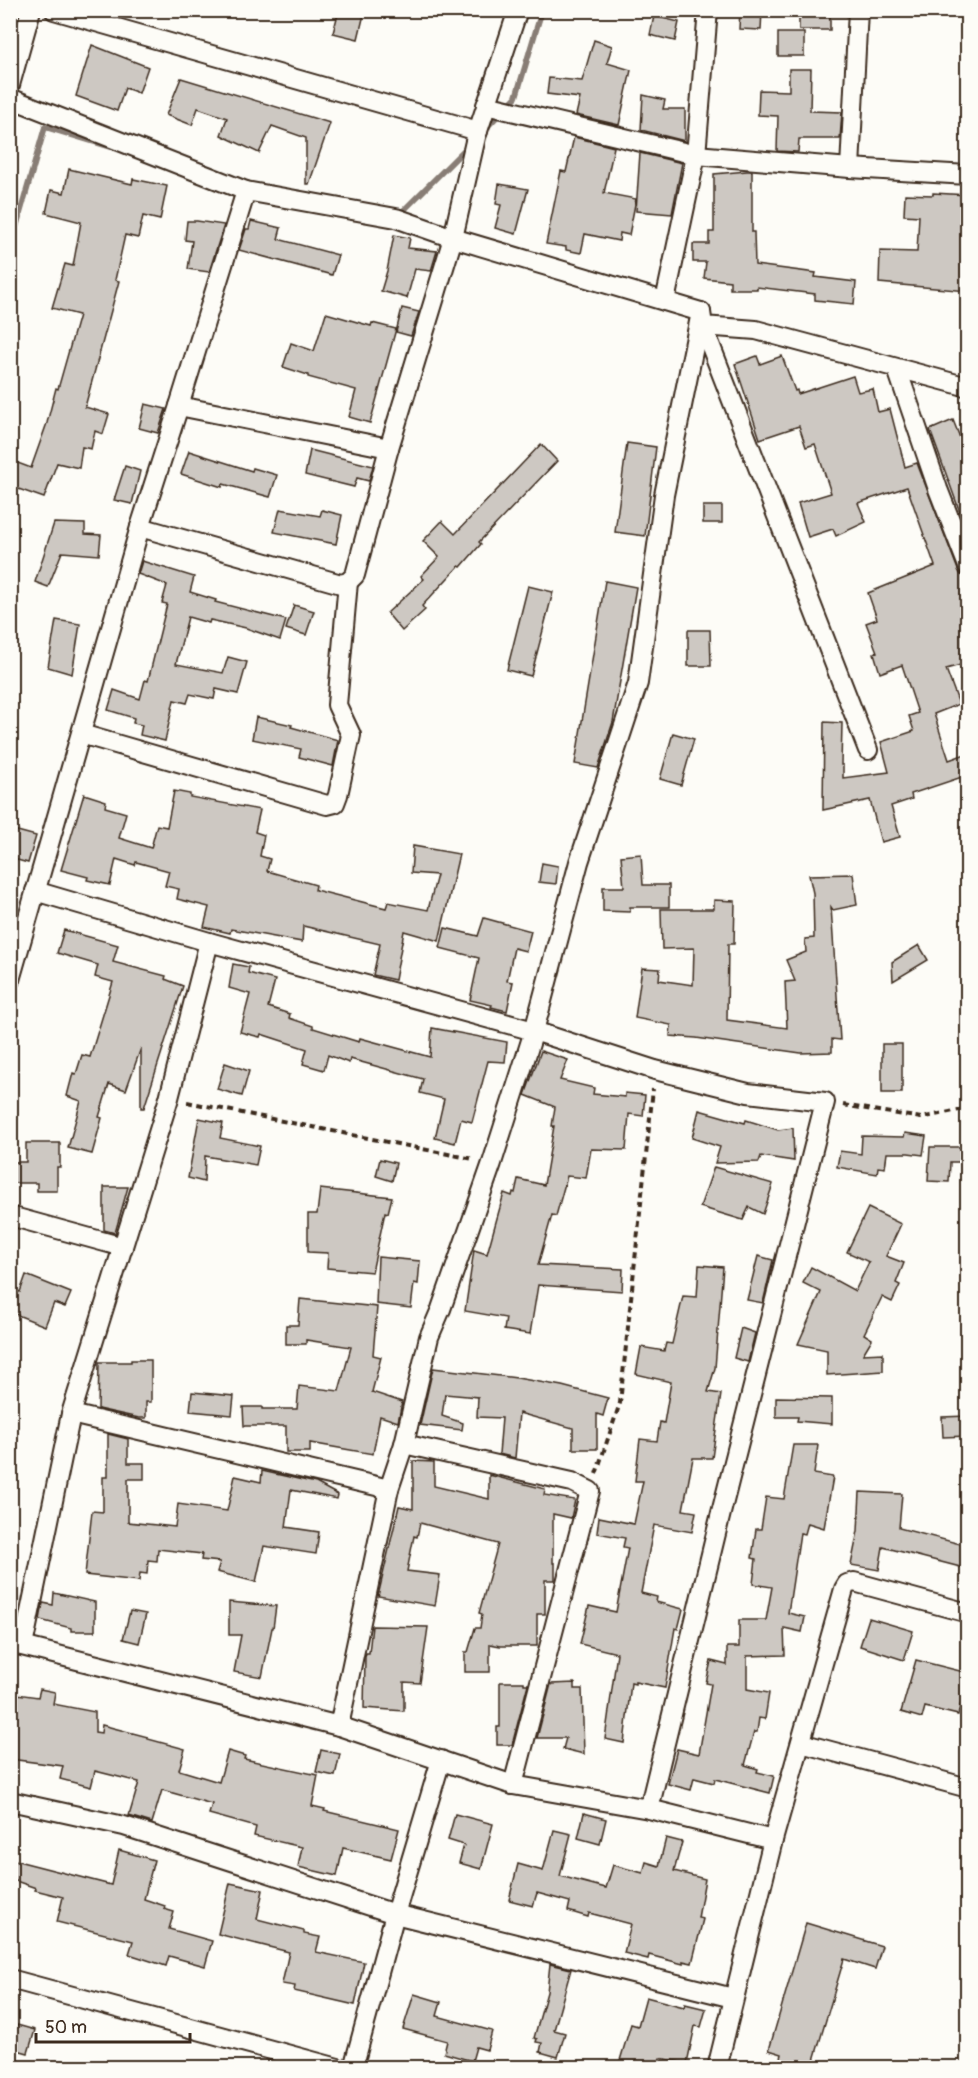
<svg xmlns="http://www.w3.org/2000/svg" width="978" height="2078" viewBox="0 0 978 2078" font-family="Pangolin,sans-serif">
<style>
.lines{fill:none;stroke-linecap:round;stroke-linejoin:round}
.stream{stroke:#887d74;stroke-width:6}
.building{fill:#cdc8c2;stroke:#3b2a1e;stroke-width:1.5}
.street-casing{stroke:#3b2a1e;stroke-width:22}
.path{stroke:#3b2a1e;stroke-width:4;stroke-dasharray:6 4.5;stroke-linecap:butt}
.street{stroke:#fdfcf7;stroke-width:18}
</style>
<rect width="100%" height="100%" fill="#fdfcf7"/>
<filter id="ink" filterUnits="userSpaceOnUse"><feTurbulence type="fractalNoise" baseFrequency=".0167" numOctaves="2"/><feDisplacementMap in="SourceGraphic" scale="12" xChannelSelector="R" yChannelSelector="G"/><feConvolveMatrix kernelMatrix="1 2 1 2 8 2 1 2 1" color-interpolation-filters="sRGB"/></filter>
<g filter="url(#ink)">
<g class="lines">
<g class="stream">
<polyline points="486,128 516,97 542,10"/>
<polyline points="399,215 468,146"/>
<polyline points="10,248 45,127 111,147"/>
</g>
</g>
<g class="building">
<polygon points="339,10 365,10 358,39 333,33"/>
<polygon points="740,10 762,10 761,30 739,29"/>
<rect x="799" y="10" width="31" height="20"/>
<polygon points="654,16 679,22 675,41 650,35"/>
<rect x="778" y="33" width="26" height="23"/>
<polygon points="594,40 612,46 607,63 631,70 619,125 576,115 580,98 547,94 549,78 582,81"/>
<polygon points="92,45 148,67 139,93 125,88 117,111 76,96"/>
<polygon points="789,69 811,69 810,111 842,112 840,139 799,139 798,152 777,151 778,116 758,115 759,90 789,91"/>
<polygon points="181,78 330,123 309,184 306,184 306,138 272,126 259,153 221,135 227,118 198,108 192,125 166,115"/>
<polygon points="643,95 665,100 663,109 685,109 685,141 641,130"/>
<polygon points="574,137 614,147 604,193 636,199 629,235 620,233 619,241 585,234 581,253 566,250 566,247 546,244 561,171 566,172"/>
<polygon points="640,153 682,163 672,214 636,211"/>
<polygon points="69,169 132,184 133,179 167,186 160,220 143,216 138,238 125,235 115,280 119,281 85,407 109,414 103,434 95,431 91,449 82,447 79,468 57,463 44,498 10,486 10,460 31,468 47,423 56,388 58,389 79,315 52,308 65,264 73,266 81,222 46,213 51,190 64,193"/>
<polygon points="747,171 752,171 752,232 754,232 755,265 816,273 815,277 856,282 854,304 815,300 815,294 757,287 757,289 730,289 730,281 704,278 706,262 693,262 693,244 709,244 709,232 714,232 714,174"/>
<polygon points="499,184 528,189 516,234 495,228 501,205 496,204"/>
<polygon points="933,193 968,195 968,291 879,283 880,251 917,252 919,216 904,215 905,194 933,195"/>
<polygon points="187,221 197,221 224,225 209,272 188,269 192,241 185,240"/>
<polygon points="251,221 281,228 278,239 338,255 332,275 239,250 246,229 249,229"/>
<polygon points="394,235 410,238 408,248 437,251 431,271 415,269 407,298 381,291 387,271"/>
<polygon points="402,308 419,312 411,336 396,332"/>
<polygon points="326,313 371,326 372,323 396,329 370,423 349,417 356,390 308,377 308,375 283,367 291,343 314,351"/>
<polygon points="757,356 760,364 782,356 795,391 797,390 798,394 853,376 858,392 873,389 878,412 890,409 905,467 917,463 958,570 961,575 968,577 968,663 946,669 959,704 934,714 949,760 968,753 968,775 911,794 912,799 891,806 900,837 881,842 870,800 823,810 824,722 842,723 841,765 843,765 843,778 889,772 881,742 914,731 909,716 918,713 902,665 880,673 874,653 877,652 866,623 877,619 868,593 935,566 907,487 858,503 866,522 836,536 833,529 808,537 798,503 831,493 815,444 806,447 799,426 760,439 735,364"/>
<polygon points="145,404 166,409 158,433 139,428"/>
<polygon points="953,420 968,458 968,534 930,430"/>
<polygon points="627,443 656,447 645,536 615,532"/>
<polygon points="541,444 557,461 479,542 481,544 461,567 459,566 422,606 425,610 402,631 387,613 424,579 421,576 439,557 423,541 442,521 455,534"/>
<polygon points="310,450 373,466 369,481 357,478 354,487 305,475"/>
<polygon points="189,451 252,471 253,468 277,475 270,497 223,484 222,487 181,474"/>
<polygon points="125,466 140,471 132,504 114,500"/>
<rect x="703" y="506" width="19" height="17"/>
<polygon points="280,509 320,516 322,510 342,515 336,544 274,532"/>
<polygon points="54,523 85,524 85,534 101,535 99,555 62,552 48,587 35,582"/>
<polygon points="142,561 194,577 190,592 216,600 215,602 286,620 280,640 246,628 210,620 209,623 188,617 176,664 223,673 228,657 247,662 238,694 216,689 214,699 190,694 187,703 174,700 165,741 140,735 142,725 133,723 134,718 108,710 114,690 140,699 145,680 148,681 167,604 162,603 167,585 138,574"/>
<polygon points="605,581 636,587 613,722 598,768 575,764"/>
<polygon points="528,586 553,592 531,676 507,670"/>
<polygon points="294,605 314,611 306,635 286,629"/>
<polygon points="56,620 80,624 72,674 48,667"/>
<polygon points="688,630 710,630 711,666 688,666"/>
<polygon points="256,717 292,725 291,727 338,740 333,766 299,757 301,749 252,739"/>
<polygon points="673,733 694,739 681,785 660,779"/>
<polygon points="174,791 190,794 190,797 260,810 255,832 264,835 260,856 270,859 267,871 316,885 315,890 386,908 388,902 428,910 437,875 411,873 413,846 459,854 439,941 404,931 395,980 373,975 380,944 303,926 302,942 231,929 230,933 204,927 209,907 177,899 179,889 165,886 169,871 136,862 135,865 116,859 110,885 87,880 88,877 61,870 84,794 106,801 105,807 126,813 119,838 151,848 157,825 167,827"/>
<polygon points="10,829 36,836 28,863 10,858"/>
<polygon points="641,854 643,885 669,885 669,907 630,907 630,912 603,911 603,887 624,887 621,856"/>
<polygon points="542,863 558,866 556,884 539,882"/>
<polygon points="853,874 857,905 833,910 831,907 840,1040 832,1039 832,1052 801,1053 696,1038 670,1036 671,1025 635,1018 642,968 660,969 659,980 693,985 694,948 662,949 661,909 714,909 714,900 735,901 734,944 728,944 727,1020 787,1028 785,982 795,981 786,960 806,952 805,939 814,938 813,893 809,875"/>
<polygon points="484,918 531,931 526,951 514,948 507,981 513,982 507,1011 491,1007 492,1005 470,1000 479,958 440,948 445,928 478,936"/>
<polygon points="64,930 118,945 113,962 166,976 165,979 183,986 144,1108 141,1108 141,1048 126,1090 109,1084 99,1117 102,1118 92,1154 68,1148 81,1101 67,1096 73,1073 76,1074 82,1055 90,1057 113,982 95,977 98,965 57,953"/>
<polygon points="919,945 928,960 893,981 892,962"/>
<polygon points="233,964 249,967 248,973 275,980 268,1007 290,1014 289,1018 313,1026 313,1028 359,1042 360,1038 430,1057 432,1028 507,1042 505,1062 488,1061 472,1122 461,1119 455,1143 435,1138 444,1099 420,1093 423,1079 350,1059 349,1063 328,1055 324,1070 303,1064 307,1049 261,1034 260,1037 240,1032 250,994 229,988"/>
<rect x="882" y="1044" width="20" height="49"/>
<polygon points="541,1051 568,1060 560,1080 594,1088 593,1094 625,1097 625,1093 645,1095 643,1116 629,1114 626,1150 591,1149 586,1178 567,1176 556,1216 552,1215 538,1265 623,1269 622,1291 538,1285 530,1334 504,1330 506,1318 465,1311 474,1250 487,1254 504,1193 512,1196 513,1192 515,1193 518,1179 544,1185 554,1126 552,1126 555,1107 525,1095"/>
<polygon points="225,1063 249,1071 242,1096 217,1089"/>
<polygon points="699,1110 745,1123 746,1120 778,1130 793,1128 794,1161 761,1156 759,1162 715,1163 720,1147 692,1138"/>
<polygon points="199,1118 223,1123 220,1138 260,1146 256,1165 205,1156 204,1182 188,1178"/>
<polygon points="905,1133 926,1136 923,1155 908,1153 887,1153 885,1168 878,1167 877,1174 837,1167 840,1151 861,1154 862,1136 904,1137"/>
<polygon points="26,1143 60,1143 60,1167 57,1167 57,1191 37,1191 37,1183 10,1183 10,1162 26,1162"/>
<polygon points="930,1147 968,1147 968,1162 950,1162 949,1182 928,1181"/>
<polygon points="380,1159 396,1163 392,1181 376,1176"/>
<polygon points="714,1167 773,1184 763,1214 749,1207 743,1220 700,1207"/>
<polygon points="104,1187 128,1187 115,1233 104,1230"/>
<polygon points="320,1189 392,1197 388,1213 385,1212 372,1272 327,1268 328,1253 308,1252 308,1214 317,1214"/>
<polygon points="868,1208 901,1224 886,1256 904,1263 896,1283 900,1285 892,1302 882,1297 864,1334 872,1339 863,1354 883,1353 883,1371 827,1375 827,1350 798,1344 821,1292 803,1283 811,1267 855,1291 869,1262 847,1252"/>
<polygon points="758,1256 773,1260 763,1303 747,1300"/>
<polygon points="378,1257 420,1261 418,1284 414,1283 411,1308 376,1304"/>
<polygon points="699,1265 723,1267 715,1368 708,1392 721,1394 712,1458 693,1458 683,1510 696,1512 692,1532 654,1525 641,1593 657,1597 656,1602 683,1609 678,1629 675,1628 665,1688 635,1682 635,1684 631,1683 624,1743 605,1739 617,1653 580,1644 589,1606 616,1612 628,1548 623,1547 625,1538 597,1533 599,1517 634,1524 643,1481 635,1481 640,1439 657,1441 660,1422 664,1423 671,1382 636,1374 641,1347 664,1351 666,1343 672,1344 683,1296 697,1297"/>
<polygon points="26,1275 71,1293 65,1307 54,1303 45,1326 10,1312 10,1288 20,1292"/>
<polygon points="300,1299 377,1307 373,1355 381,1357 372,1392 402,1402 398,1422 380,1416 373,1454 310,1443 310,1452 286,1452 286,1426 244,1426 243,1407 262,1407 262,1409 297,1409 299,1386 339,1391 351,1347 306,1340 306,1344 286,1344 286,1325 298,1325"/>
<polygon points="741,1328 755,1333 748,1362 734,1358"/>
<polygon points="131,1360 151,1360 151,1402 146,1402 146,1418 139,1418 98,1409 99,1362 131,1362"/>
<polygon points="433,1368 517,1378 562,1386 608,1398 603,1416 597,1414 597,1449 573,1449 573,1428 519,1413 515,1458 499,1454 502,1418 477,1417 478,1397 445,1394 442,1416 463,1423 462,1430 420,1425"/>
<polygon points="192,1392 234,1396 232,1415 190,1411"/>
<polygon points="776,1397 832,1398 832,1424 797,1421 798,1417 776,1417"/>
<polygon points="967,1416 967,1436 943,1437 942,1417"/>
<polygon points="108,1434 128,1439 128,1463 144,1463 144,1479 128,1479 128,1522 175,1527 178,1504 227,1511 235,1476 261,1482 262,1471 316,1483 338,1495 337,1499 291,1490 286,1527 319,1532 316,1554 264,1546 256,1582 217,1572 220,1562 201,1560 202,1554 158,1549 157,1561 148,1560 147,1574 140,1573 139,1581 85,1575 92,1511 103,1512 103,1477 108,1477"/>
<polygon points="793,1445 818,1445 814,1474 833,1477 824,1528 808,1523 805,1534 800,1533 788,1613 805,1617 802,1632 784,1628 785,1655 747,1656 747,1689 769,1693 765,1719 759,1718 757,1732 754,1732 745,1765 758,1769 757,1772 774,1776 770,1793 715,1779 714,1783 694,1778 691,1790 668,1784 677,1749 699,1754 711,1684 706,1683 711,1661 727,1665 727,1647 739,1647 739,1620 766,1620 772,1587 753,1584 756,1559 752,1558 756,1529 761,1529 766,1497 784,1499"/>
<polygon points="413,1461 434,1462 434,1486 489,1499 489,1475 545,1489 544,1495 575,1500 571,1518 553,1514 553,1563 555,1563 555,1580 545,1580 545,1614 537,1614 537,1646 500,1646 490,1644 490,1672 465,1672 465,1652 468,1652 475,1628 480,1628 482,1614 479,1613 498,1544 420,1523 417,1537 414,1536 407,1571 440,1575 435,1606 378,1596 399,1506 413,1509"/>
<polygon points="860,1492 902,1494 899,1528 968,1546 968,1569 883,1547 879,1570 851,1565 858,1531"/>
<polygon points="54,1593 95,1602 95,1631 71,1631 71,1628 40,1620 43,1603 53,1605"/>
<polygon points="229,1602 276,1606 273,1628 272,1628 262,1677 234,1672 241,1635 229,1635"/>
<polygon points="130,1611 146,1614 139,1643 123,1639"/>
<polygon points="869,1618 913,1631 904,1660 860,1646"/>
<polygon points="372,1626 428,1627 420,1683 404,1682 404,1711 364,1708 365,1657 366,1653 369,1653"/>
<polygon points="916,1660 968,1673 958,1715 925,1707 922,1718 901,1712"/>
<polygon points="500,1682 524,1682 524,1684 528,1684 512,1745 497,1745 497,1727 500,1727"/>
<polygon points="575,1683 575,1689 582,1689 584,1754 563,1749 566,1738 537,1738 551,1684"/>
<polygon points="40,1689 55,1692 53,1704 95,1712 95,1732 101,1733 102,1725 148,1737 148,1739 185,1749 179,1770 219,1782 228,1751 245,1756 244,1759 318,1775 312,1806 325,1809 324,1811 399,1829 391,1859 343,1848 337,1876 298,1867 302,1847 254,1836 256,1827 209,1814 212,1804 162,1790 152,1823 129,1816 139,1782 95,1771 91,1787 60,1779 63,1766 10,1759 10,1693 38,1697"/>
<polygon points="321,1750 340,1754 335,1776 316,1772"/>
<polygon points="584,1813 606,1819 600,1844 578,1838"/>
<polygon points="455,1814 493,1824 481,1869 459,1863 464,1845 448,1840"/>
<polygon points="554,1830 571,1834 560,1876 606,1888 613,1865 643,1873 646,1862 659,1866 666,1838 682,1842 674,1871 705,1879 698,1918 703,1919 692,1963 683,1961 683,1964 649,1955 648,1959 624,1953 631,1924 589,1913 588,1917 568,1911 570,1902 537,1893 533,1906 509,1900 518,1864 543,1871"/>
<polygon points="119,1850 154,1860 144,1899 165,1906 164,1909 174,1912 169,1929 212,1941 205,1966 169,1956 166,1966 129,1954 133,1941 57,1922 63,1897 35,1890 36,1888 10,1879 10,1859 111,1885"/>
<polygon points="230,1883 263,1890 257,1919 304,1931 304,1934 320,1937 316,1952 364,1962 355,2005 294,1991 295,1986 282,1984 289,1952 218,1934"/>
<polygon points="806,1923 882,1946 875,1969 844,1959 812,2067 779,2067 782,2054 769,2050"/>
<polygon points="550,1964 571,1969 554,2030 565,2033 558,2057 540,2052 542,2043 536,2042 537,2039 534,2038 547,1992"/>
<polygon points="414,1994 441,2002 437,2016 492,2031 487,2050 476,2047 472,2061 444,2053 447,2041 403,2029"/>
<polygon points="646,1997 684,2007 685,2004 706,2009 701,2027 695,2026 687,2063 660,2058 658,2067 618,2067 631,2024 638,2026"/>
<polygon points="10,2023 35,2030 28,2053 10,2048"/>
</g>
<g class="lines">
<g class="street-casing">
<g id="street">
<polyline points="54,10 478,131"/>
<polyline points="10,85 31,10"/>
<polyline points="10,98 246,191 396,218 453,238 701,312 703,326 756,330 968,387"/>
<polyline points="486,105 696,155 850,168 968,175"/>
<polyline points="850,168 858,10"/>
<polyline points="665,301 696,155 708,10"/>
<polyline points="703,326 868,750"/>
<polyline points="897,369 938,489 968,566"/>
<polyline points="179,406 389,448"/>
<polyline points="140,527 341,584 348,582 355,575 389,448 453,238 476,137 518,10"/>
<polyline points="81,734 327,805 335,803 338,795 351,735 337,705 348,582"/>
<polyline points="35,891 209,942 534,1031 655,1070 748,1093 825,1102 721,1513 649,1809"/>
<polyline points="10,980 140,527 179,406 246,191"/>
<polyline points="10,1216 123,1247"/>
<polyline points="71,1414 389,1489"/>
<polyline points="404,1444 572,1482 590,1491 513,1785"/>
<polyline points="10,1643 339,1726 513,1785 649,1809 773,1840"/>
<polyline points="23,1646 71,1414 169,1098 209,942"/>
<polyline points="339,1726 389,1489 404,1444 429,1337 441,1309 492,1163 534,1031 579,862 638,683 664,495 701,312"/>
<polyline points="801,1743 968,1788"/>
<polyline points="10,1801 124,1826 395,1914 733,1998"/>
<polyline points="10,1979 338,2068"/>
<polyline points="353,2068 395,1914 441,1760"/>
<polyline points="717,2068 773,1840 844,1589 847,1584 854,1582 968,1613"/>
</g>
</g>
<g class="path">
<polyline points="187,1102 473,1159"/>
<polyline points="843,1105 921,1118 968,1108"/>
<polyline points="596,1474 620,1403 653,1089"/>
</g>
<use href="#street" class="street"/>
</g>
</g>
<rect width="978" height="2078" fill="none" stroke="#fdfcf7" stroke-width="36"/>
<rect x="18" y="18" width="942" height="2042" fill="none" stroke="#3b2a1e" stroke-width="2" filter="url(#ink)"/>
<path d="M36 2033v9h154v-9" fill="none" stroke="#3b2a1e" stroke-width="3"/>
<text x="45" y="2033" font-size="18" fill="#3b2a1e" stroke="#fdfcf7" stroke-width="4.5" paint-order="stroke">50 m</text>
</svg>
